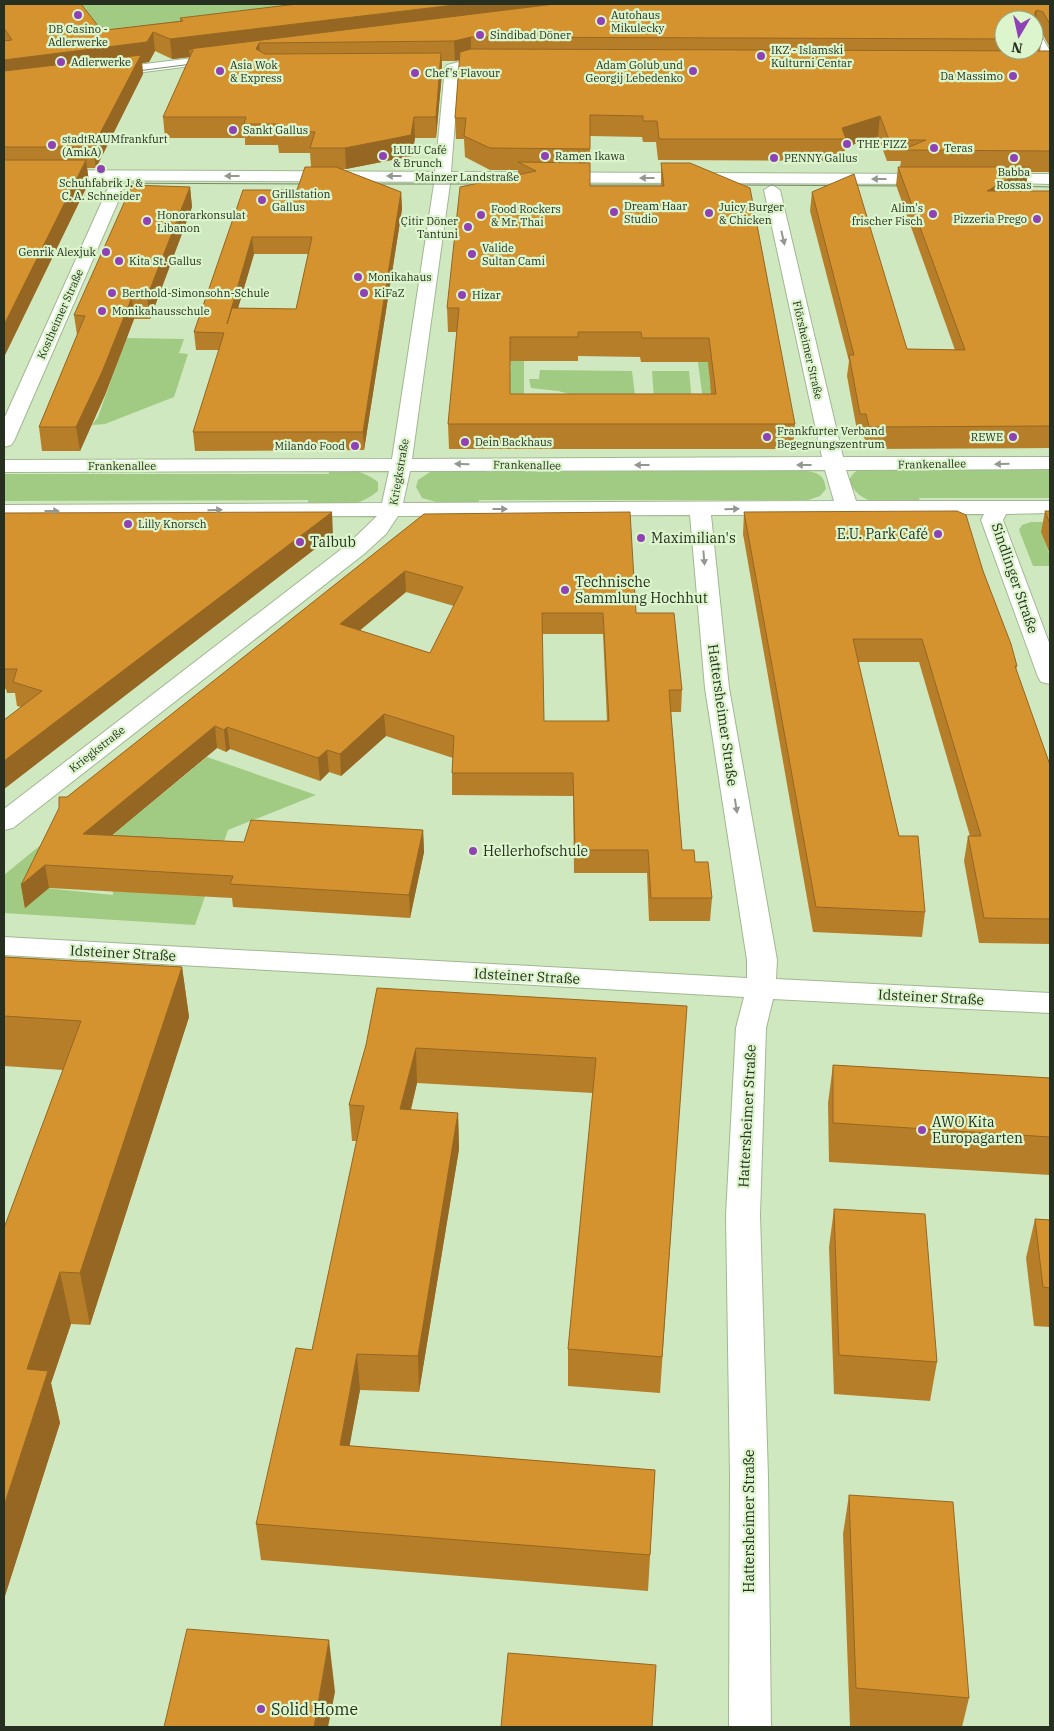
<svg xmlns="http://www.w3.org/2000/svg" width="1054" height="1731" viewBox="0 0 1054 1731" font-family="'IBM Plex Serif',serif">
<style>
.green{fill:#a1cb83}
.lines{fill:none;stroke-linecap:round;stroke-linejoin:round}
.minor-casing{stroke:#a0b890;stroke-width:2}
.major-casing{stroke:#a0b890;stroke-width:2}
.minor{fill:#fff;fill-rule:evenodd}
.major{fill:#fff;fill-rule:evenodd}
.tram{stroke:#78896d;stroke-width:1}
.wall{fill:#b77e29;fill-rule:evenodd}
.shaded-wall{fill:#956722}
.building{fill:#d59330;stroke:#956722;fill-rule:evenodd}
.oneway{fill:#939890}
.poi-dot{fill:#8e42b3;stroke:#dcf5cc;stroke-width:2}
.labels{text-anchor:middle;stroke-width:4.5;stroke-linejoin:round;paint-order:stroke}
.far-poi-label{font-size:11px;fill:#273020;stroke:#dcf5cc;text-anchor:start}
.far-street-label{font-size:11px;fill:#273020;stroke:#dcf5cc}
.poi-label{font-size:14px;fill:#273020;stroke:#dcf5cc;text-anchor:start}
.street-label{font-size:14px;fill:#273020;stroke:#dcf5cc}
.near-poi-label{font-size:16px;fill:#273020;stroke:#dcf5cc;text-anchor:start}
</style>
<rect width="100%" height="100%" fill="#cfe8bf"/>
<g class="green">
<polygon points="77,4 310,4 106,39"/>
<polygon points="551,316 631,316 632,324 524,324 524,416 705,415 695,340 702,335 712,335 712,340 705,340 707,352 714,352 715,357 708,357 708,363 716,364 717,373 709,373 710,386 718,387 719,392 712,392 713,398 720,399 720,408 713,408 714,416 724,417 725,423 685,424 683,419 658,419 658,424 632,424 632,419 594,419 594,424 567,425 566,419 541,419 540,424 501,423 502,418 510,417 510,410 502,410 502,404 509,402 510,394 501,394 501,386 509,386 511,365 502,365 503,359 510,358 512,333 505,333 505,326 497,326 498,318 548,318"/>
<polygon points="126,338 184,339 179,353 188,354 174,397 105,424 92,425 98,417"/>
<polygon points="540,370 632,371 637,412 558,391 531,388 529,379 539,379"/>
<polygon points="652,371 689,371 693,412 655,412"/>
<path d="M894,467L896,470H1050V498H919L921,503C895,504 861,509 849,481C855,463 879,467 894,467Z"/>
<path d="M447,468H485L487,472L802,470C817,473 824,473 826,489L820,496L808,500H479L478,505L444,504L422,498L416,487L418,480L430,472Z"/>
<path d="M329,469C348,469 363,470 378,482V491C357,509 334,506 308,506V500L4,501V474H329Z"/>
<polygon points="1031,522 1050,522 1042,533 1050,556 1050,566 1033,566 1019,530 1022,525"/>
<polygon points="207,757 316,795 228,830 195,925 4,913 4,875 65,825 35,887 113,895 110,837"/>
</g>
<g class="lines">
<g class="minor-casing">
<g id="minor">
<polygon points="1034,31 1039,32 1050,51 1050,67 1045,66 1034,47"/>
<polygon points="226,54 233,58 231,61 104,77 97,73 104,69"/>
<path d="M471,59H497L504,63C498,70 470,68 459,71L450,184L412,459L822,457L764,190L772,185L780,190L843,457H1050V469L846,470L856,501H1050V513L1006,514L1003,520L1050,645V684L1041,682L1038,677L981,520L984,514L711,515L729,688L777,960L776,979L1050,993V1013L773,999L766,1028L760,1215L768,1477L771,1727H729L730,1477L726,1215L736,1028L744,997L4,955V937L747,978V960L705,688L690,515L398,516L386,534L364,554L13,828L4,830V809L348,544L377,516L4,517V505L382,503L389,471L4,472V460L392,459L434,184L445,68L447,65ZM825,470L834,501L403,503L410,471Z"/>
<polygon points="116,183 124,188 14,441 11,445 4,447 4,419 108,188"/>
</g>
</g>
<g class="major-casing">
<g id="major">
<polygon points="4,170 934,174 942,179 934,184 4,180"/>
<polygon points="989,174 1050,174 1050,184 983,182 981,179 983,176"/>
</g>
</g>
<use href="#minor" class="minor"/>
<use href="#major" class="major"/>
<g class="tram">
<polyline points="130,72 200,63"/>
<polyline points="74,183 314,184"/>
<polyline points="366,184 486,184"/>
<polyline points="576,185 674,185"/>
<polyline points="729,185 909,186"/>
<polyline points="1011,186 1050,187"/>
</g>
</g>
<g class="wall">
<path d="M4,4L99,27L106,30L180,21V18L1050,4V48L1041,31L1036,30L1042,39L1040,51H1050V172H1028L1026,186L1017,191H1050V448L867,449L864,436H858L847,376L849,361L810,211L812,192L907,349L955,350L896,185L898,167H900L901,161H887L878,137L845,147L844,161L658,160L656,142H643L642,137L590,136V186H661V163L795,424L793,449H449L448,424L457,332H448L447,308L518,175V170H490L465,157L464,139H456L455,118L460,60L455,61H442V73L436,138H415L412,156L346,169H342L401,192L402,209L364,450L195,451L193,432L219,350H196L194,332L243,190H297L311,167L310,153H279L278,145H245V138H165L163,117L190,57L172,59L155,51L149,62L142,63L143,74L96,168H87L89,182L4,357ZM1004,20H1034V50H1004ZM254,254H308L296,309L238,308ZM578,356L640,357L641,362H708L711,394H510V361H578Z"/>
<polygon points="190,187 192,207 150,319 134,319 105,395 80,451 42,451 39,427 77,335 74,315"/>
<polygon points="1045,511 1050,511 1050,554 1041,532"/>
<polygon points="744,512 983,571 1017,666 1016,670 1050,765 1050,944 979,943 964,861 968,836 970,836 919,662 858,662 899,836 925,912 922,937 813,932 743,534"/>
<polygon points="4,513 333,535 4,789 4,720 21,707 17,706 15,693 7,693 6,689 4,689"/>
<path d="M424,514L636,613L682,690L681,712H671L682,850L695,862L712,898L710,921H649L647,873H574L573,796L452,795V773L453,758L386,736L341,776L329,772L320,781L230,749L226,752L217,748L112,835L244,842L423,830L424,852L410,918L233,907L232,898L49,888L25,908L21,885L67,797ZM406,592L454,606L430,653L359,631ZM542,634H603L607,721H544Z"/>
<polygon points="4,957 182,967 189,1017 90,1325 71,1324 51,1383 60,1423 4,1599 4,1228 63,1070 4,1066"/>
<polygon points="684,1041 660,1393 568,1386 568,1349 593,1093 417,1083 411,1110 458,1113 459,1149 419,1392 360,1390 349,1446 655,1470 648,1591 261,1560 256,1524 312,1350 357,1141 352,1141 349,1105 366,1045"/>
<polygon points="833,1065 1050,1078 1050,1175 829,1162 828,1103"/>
<polygon points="834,1209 937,1362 930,1401 834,1394 829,1247"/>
<polygon points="1035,1219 1050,1220 1050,1327 1034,1326 1026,1258"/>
<polygon points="849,1495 969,1698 962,1727 863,1727 850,1726 843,1534"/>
</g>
<g class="shaded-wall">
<polygon points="462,4 615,4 259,43 261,63 193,50 189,49 190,57 172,59 170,39"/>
<polygon points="1037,10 1034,29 1035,12"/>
<polygon points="153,32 155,51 149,62 142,63 143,74 96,168 93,147 4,80 4,60"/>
<polygon points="471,37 471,57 455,61 454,41"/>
<polygon points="441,53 442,73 436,138 436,117"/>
<polygon points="880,116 878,137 845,147 846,139 842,128"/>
<polygon points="414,117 415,138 412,156 346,169 345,148"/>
<polygon points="86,160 89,182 4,357 4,325"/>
<polygon points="1029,167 1026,186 984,210 987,191"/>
<polygon points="190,187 192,207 150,319 147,297"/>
<polygon points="401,192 402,209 364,450 363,432"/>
<polygon points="252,237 254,254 228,342 227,324"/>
<polygon points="132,297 134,319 105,395 80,451 76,427"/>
<polygon points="332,512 333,535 4,789 4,761"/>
<polygon points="405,571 406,592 341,646 340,624"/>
<polygon points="384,714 386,736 341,776 340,754"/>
<polygon points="215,726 217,748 87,856 83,834"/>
<polygon points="227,727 230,749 226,752 224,730"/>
<polygon points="327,750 329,772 320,781 318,758"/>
<polygon points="423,830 424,852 410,918 409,895"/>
<polygon points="45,865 49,888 25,908 21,885"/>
<polygon points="182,967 189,1017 90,1325 80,1273"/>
<polygon points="416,1048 417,1083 402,1145 400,1109"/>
<polygon points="458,1113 459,1149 419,1392 418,1356"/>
<polygon points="60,1272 71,1324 51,1383 60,1423 4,1599 4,1506 27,1369"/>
<polygon points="357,1354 360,1390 343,1481 340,1445"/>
<polygon points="329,1640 335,1692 328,1727 314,1727"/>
</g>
<g class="building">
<polygon points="4,4 81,4 99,27 103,27 106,30 183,21 180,18 297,4 462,4 170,39 153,32 147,42 4,60 4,41 12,40 4,28"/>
<polygon points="555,4 1050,4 1050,24 1043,12 1037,10 1035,12 1035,28 1042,39 1034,39 1034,20 1004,20 1004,39 471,37 454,41 259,43 256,49 265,54 441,53 436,117 414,117 411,135 345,148 310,148 315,132 278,131 280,124 244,124 246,117 163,117 193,50 189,49"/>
<polygon points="471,49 1050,51 1050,151 902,150 926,140 889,140 880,116 842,128 846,139 659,139 657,121 643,121 643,116 590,115 590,149 490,148 464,136 466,118 455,118 460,52"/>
<polygon points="141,55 93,147 4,147 4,71"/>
<polygon points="4,160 86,160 4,325"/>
<path d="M518,162L590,163V186H664L661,163H690L750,188L795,424H448L459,308H447L460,187L536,171ZM578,332H641L642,338H709L716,394H510V337H578Z"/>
<path d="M305,167H336L401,192L363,432H193L224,333L194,332L243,190H297ZM252,237H312L296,309L232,308L227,324Z"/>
<polygon points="898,167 1029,167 987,191 1050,191 1050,426 869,427 866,414 860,414 849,355 854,355 812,192 854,174 907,349 965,350"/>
<polygon points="132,185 190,187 147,297 132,297 102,372 76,427 39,427 85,316 74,315"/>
<polygon points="957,511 966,515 983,571 1011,644 1017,666 1015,666 1050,765 1050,919 984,918 968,836 981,836 922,639 853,639 899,836 918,836 925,912 816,907 744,512"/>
<polygon points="1045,511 1050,511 1050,524"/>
<polygon points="332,512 4,761 4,720 42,691 13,682 17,669 4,669 4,513"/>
<path d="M630,512L636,613H674L682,690H669L682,850H694L695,862H708L712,898H651L648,850H575L573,773H452L454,736L384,714L340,754L327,750L318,758L227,727L224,730L215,726L83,834L244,842L251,820L423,830L409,895L230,884L233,876L45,865L21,885L59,808V797H67L424,514ZM405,571L463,587L430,653L340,624ZM542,613H603L609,721H544Z"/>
<polygon points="4,957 182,967 80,1273 60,1272 27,1369 48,1371 4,1506 4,1228 81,1021 4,1016"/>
<polygon points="377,988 687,1006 662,1357 568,1349 596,1058 416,1048 400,1109 458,1113 418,1356 357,1354 340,1445 655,1470 650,1555 256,1524 296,1348 312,1350 364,1106 349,1105 366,1045"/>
<polygon points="833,1065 1050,1078 1050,1137 833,1123"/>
<polygon points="834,1209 925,1214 937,1362 839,1355"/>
<polygon points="1035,1219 1050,1220 1050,1288 1043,1287"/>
<polygon points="849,1495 953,1502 969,1698 856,1688"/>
<polygon points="187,1629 329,1640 314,1727 164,1727"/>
<polygon points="508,1653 656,1665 652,1727 501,1727"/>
</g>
<defs><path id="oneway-solid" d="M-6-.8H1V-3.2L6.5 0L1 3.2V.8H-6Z" transform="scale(1.25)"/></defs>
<g class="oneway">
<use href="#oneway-solid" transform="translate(232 176) rotate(-180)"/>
<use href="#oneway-solid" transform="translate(394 176) rotate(-180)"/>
<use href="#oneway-solid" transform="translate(647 178) rotate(-180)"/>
<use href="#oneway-solid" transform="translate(879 179) rotate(-180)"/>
<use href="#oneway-solid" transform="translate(783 238) rotate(77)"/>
<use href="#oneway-solid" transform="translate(462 464) rotate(-179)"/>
<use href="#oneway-solid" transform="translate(1002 464) rotate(179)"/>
<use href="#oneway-solid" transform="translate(642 465) rotate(-180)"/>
<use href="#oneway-solid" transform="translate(804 465) rotate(180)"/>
<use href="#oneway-solid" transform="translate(500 509)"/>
<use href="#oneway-solid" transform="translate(732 509) rotate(-1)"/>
<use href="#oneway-solid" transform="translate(215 510) rotate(-1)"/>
<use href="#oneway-solid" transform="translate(52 511)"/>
<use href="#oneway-solid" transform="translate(704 558) rotate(85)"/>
<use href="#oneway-solid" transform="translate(736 806) rotate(81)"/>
</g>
<g class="poi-dot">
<circle cx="78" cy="15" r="5"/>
<circle cx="601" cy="21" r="5"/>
<circle cx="480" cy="35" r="5"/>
<circle cx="761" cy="56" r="5"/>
<circle cx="61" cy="62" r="5"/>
<circle cx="220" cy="71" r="5"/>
<circle cx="693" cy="71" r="5"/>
<circle cx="415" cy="73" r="5"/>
<circle cx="1013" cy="76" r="5"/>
<circle cx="233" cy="130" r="5"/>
<circle cx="847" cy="144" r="5"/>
<circle cx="52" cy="145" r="5"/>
<circle cx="934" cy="148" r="5"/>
<circle cx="383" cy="156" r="5"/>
<circle cx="545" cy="156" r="5"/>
<circle cx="774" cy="158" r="5"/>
<circle cx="1014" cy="158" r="5"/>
<circle cx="101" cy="169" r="5"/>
<circle cx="262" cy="200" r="5"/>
<circle cx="614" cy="212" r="5"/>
<circle cx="709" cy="213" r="5"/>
<circle cx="933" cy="214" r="5"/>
<circle cx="481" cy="215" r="5"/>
<circle cx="1037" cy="219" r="5"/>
<circle cx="147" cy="221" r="5"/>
<circle cx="468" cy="227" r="5"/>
<circle cx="106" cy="252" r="5"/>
<circle cx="472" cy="254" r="5"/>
<circle cx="119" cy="261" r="5"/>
<circle cx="358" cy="277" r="5"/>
<circle cx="112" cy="293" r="5"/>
<circle cx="364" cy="293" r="5"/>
<circle cx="462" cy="295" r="5"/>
<circle cx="102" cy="311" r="5"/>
<circle cx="767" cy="437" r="5"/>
<circle cx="1013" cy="437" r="5"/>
<circle cx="465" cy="442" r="5"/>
<circle cx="355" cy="446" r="5"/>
<circle cx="128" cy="524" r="5"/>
<circle cx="938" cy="534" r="5"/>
<circle cx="641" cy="538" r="5"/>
<circle cx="300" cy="542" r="5"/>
<circle cx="565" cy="590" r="5"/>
<circle cx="473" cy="851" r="5"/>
<circle cx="922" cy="1130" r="5"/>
<circle cx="261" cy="1709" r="5"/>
</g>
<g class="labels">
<g class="far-poi-label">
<text x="611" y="19">Autohaus<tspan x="611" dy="13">Mikulecky</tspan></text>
<text x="78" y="33" text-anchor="middle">DB Casino -<tspan x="78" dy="13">Adlerwerke</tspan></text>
<text x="490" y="39">Sindibad Döner</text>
<text x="771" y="54">IKZ - Islamski<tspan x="771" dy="13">Kulturni Centar</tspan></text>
<text x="71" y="66">Adlerwerke</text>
<text x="230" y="69">Asia Wok<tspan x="230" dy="13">&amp; Express</tspan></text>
<text x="683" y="69" text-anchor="end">Adam Golub und<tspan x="683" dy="13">Georgij Lebedenko</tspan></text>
<text x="425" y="77">Chef's Flavour</text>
<text x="1003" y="80" text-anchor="end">Da Massimo</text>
<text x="243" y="134">Sankt Gallus</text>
<text x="62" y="143">stadtRAUMfrankfurt<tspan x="62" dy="13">(AmkA)</tspan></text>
<text x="857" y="148">THE FIZZ</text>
<text x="944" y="152">Teras</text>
<text x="393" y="154">LULU Café<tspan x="393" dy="13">&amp; Brunch</tspan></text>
<text x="555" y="160">Ramen Ikawa</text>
<text x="784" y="162">PENNY Gallus</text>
<text x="1014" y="176" text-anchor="middle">Babba<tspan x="1014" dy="13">Rossas</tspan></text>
<text x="101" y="187" text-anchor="middle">Schuhfabrik J. &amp;<tspan x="101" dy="13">C. A. Schneider</tspan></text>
<text x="272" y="198">Grillstation<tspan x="272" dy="13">Gallus</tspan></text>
<text x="624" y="210">Dream Haar<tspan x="624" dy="13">Studio</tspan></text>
<text x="719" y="211">Juicy Burger<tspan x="719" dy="13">&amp; Chicken</tspan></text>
<text x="923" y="212" text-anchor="end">Alim's<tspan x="923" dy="13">frischer Fisch</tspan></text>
<text x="491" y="213">Food Rockers<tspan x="491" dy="13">&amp; Mr. Thai</tspan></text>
<text x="157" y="219">Honorarkonsulat<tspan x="157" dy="13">Libanon</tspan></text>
<text x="1027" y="223" text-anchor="end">Pizzeria Prego</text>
<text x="458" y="225" text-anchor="end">Çitir Döner<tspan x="458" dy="13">Tantuni</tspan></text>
<text x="482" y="252">Valide<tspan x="482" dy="13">Sultan Cami</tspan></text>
<text x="96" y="256" text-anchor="end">Genrik Alexjuk</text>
<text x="129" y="265">Kita St. Gallus</text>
<text x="368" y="281">Monikahaus</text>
<text x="122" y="297">Berthold-Simonsohn-Schule</text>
<text x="374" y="297">KiFaZ</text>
<text x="472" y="299">Hizar</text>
<text x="112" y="315">Monikahausschule</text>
<text x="777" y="435">Frankfurter Verband<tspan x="777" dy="13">Begegnungszentrum</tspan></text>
<text x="1003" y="441" text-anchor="end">REWE</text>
<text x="475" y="446">Dein Backhaus</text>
<text x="345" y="450" text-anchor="end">Milando Food</text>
<text x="138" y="528">Lilly Knorsch</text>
</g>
<g class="far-street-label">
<text x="467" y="181">Mainzer Landstraße</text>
<text transform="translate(60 314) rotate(-66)" y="4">Kostheimer Straße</text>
<text transform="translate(808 350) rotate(77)" y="4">Flörsheimer Straße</text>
<text transform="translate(932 464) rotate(-1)" y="4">Frankenallee</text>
<text transform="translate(527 465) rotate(1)" y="4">Frankenallee</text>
<text x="122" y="470">Frankenallee</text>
<text transform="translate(399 472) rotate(-80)" y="4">Kriegkstraße</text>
<text transform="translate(97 749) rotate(-38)" y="4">Kriegkstraße</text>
</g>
<g class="poi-label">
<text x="928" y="539" text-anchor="end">E.U. Park Café</text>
<text x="651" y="543">Maximilian's</text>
<text x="310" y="547">Talbub</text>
<text x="575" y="587">Technische<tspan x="575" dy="16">Sammlung Hochhut</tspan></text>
<text x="483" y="856">Hellerhofschule</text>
<text x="932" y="1127">AWO Kita<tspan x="932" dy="16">Europagarten</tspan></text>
</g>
<g class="street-label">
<text transform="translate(1015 578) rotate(71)" y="5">Sindlinger Straße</text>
<text transform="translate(723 715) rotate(82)" y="5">Hattersheimer Straße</text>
<text transform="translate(123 953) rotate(3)" y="5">Idsteiner Straße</text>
<text transform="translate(527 976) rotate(3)" y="5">Idsteiner Straße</text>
<text transform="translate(931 997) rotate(3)" y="5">Idsteiner Straße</text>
<text transform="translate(747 1116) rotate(-87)" y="5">Hattersheimer Straße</text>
<text transform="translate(749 1521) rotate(-90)" y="5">Hattersheimer Straße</text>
</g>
<g class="near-poi-label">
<text x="271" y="1715">Solid Home</text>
</g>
</g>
<rect width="1054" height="1731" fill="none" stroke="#273020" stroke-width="10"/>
<g transform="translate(1019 35) rotate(189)"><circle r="24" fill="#dcf5cc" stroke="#94a687"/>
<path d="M0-4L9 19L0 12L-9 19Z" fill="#8e42b3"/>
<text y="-8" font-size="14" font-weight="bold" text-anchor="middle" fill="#273020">N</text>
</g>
</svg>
